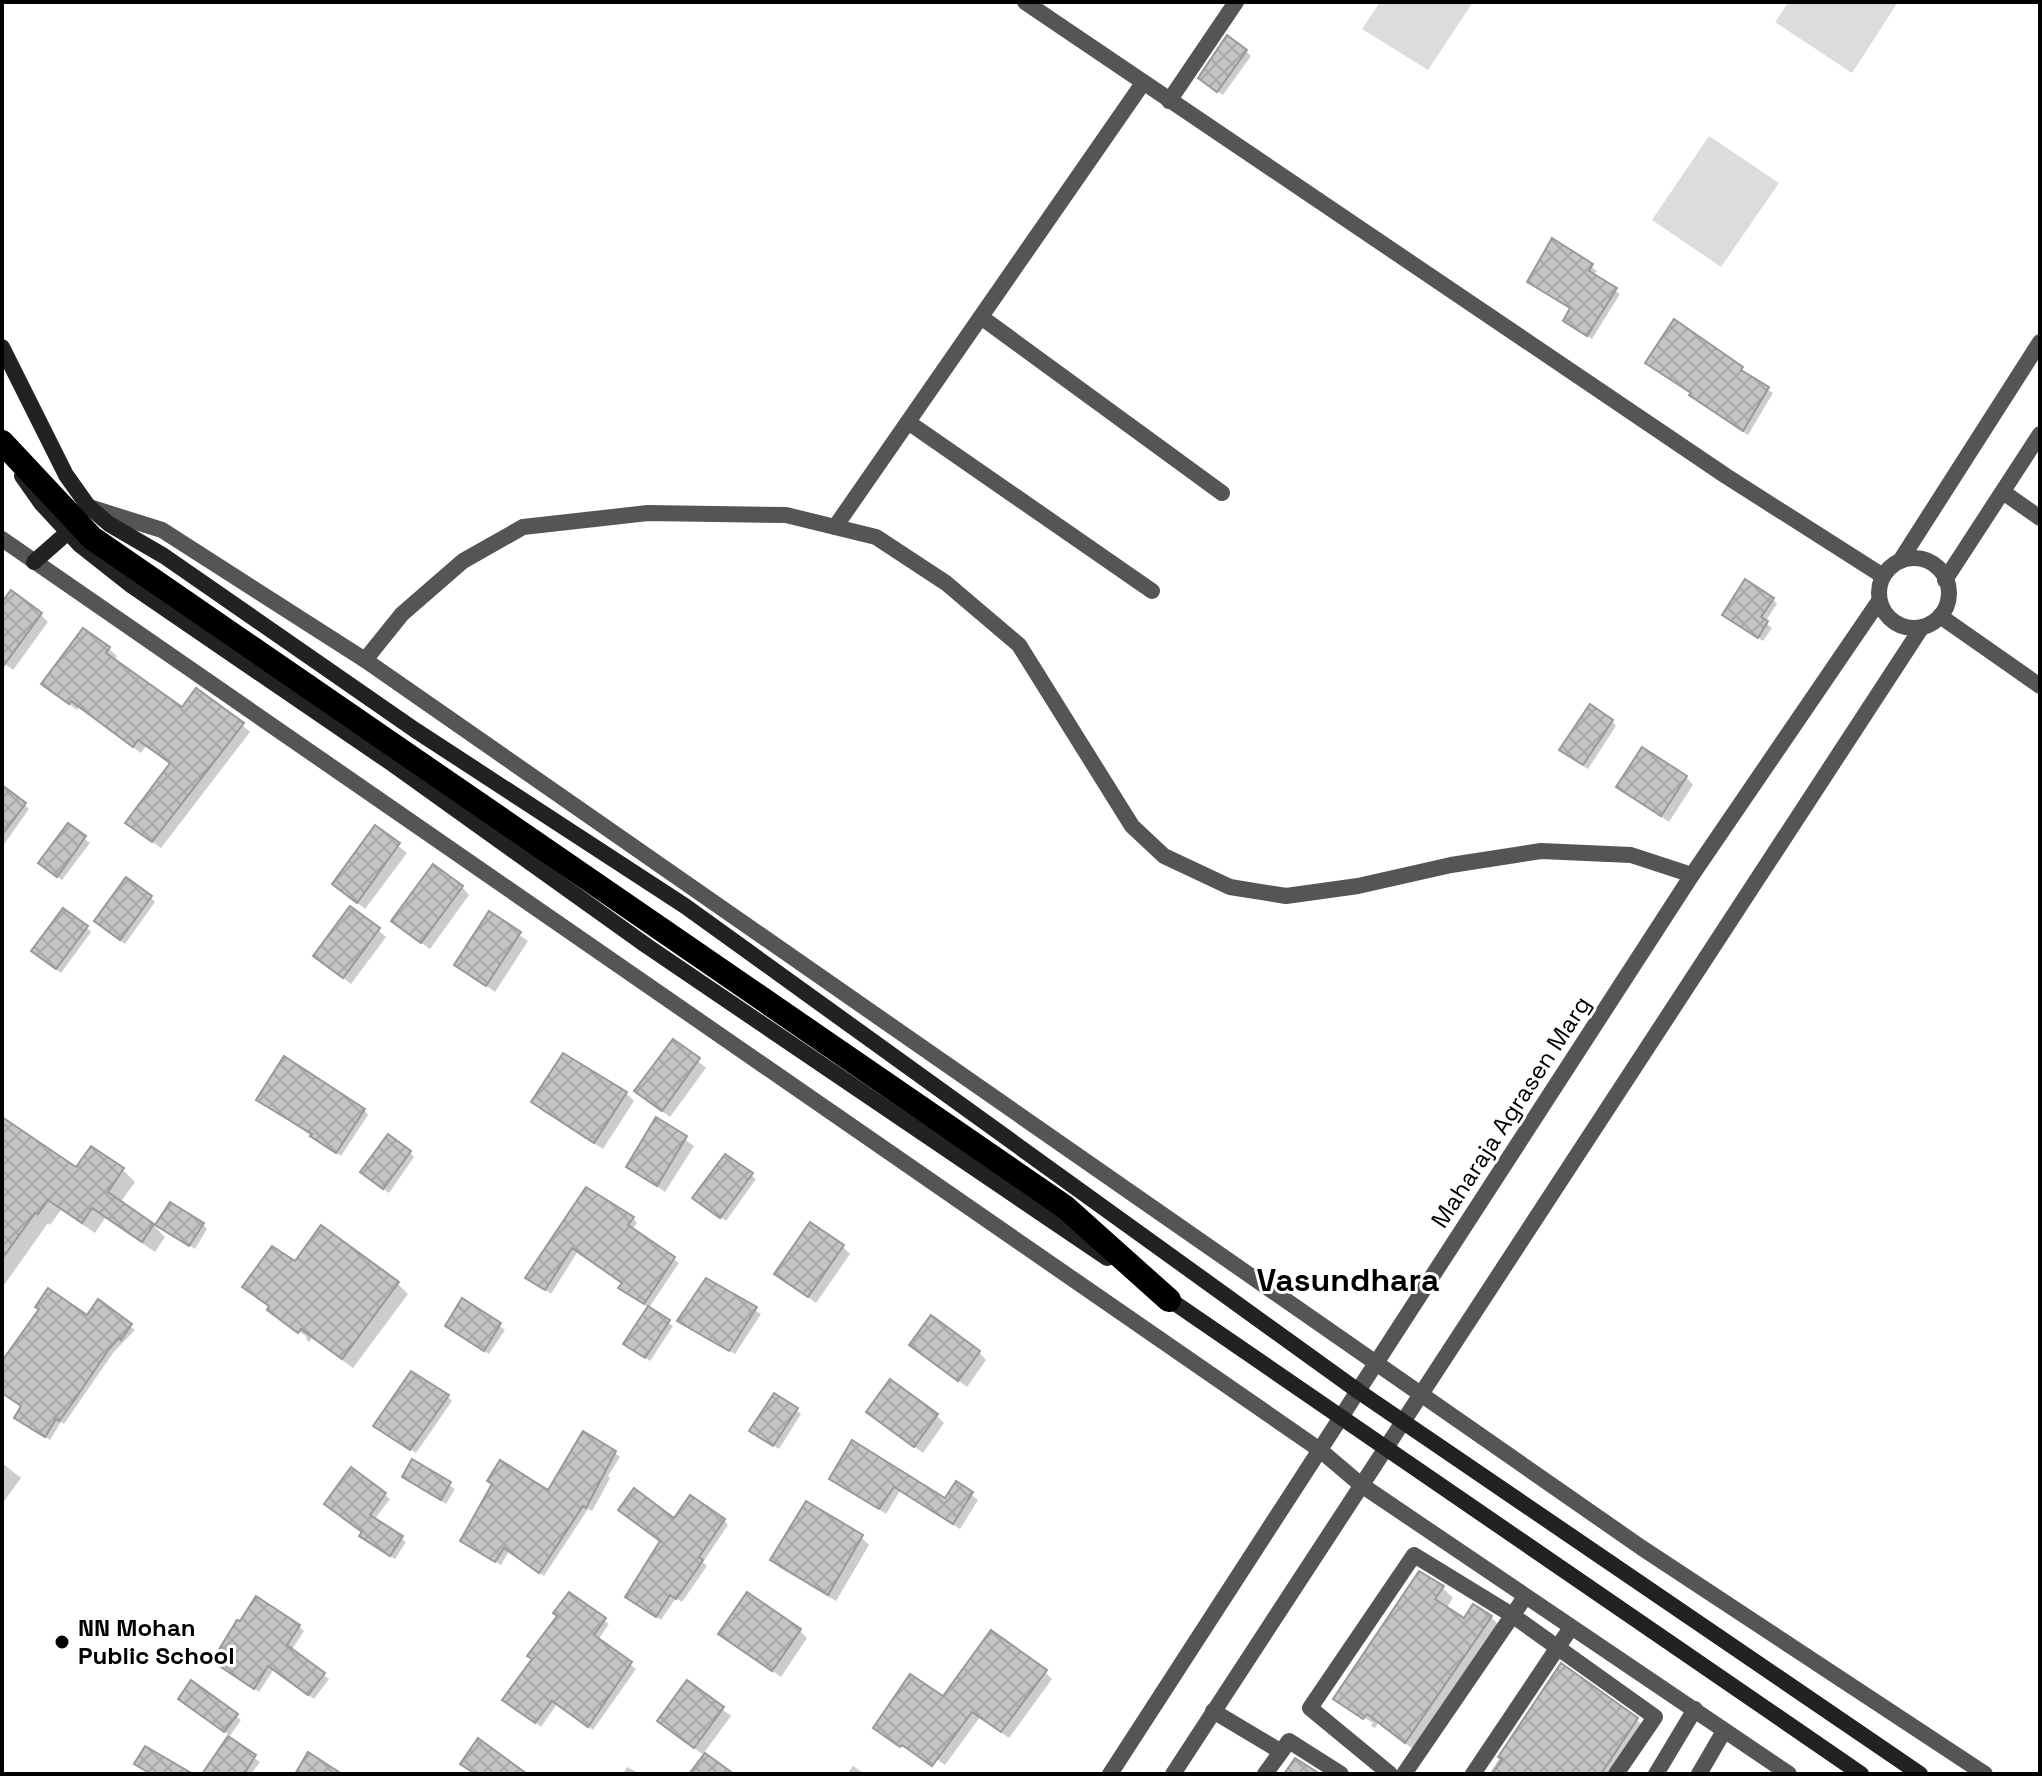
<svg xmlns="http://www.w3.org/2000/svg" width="2042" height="1776" viewBox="0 0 2042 1776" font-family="'Space Grotesk',sans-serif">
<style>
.park{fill:#dcdcdc}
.shadow{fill:#0003}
.building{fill:url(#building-cross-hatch);stroke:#999;stroke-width:2}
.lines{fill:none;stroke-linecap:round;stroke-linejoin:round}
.minor{stroke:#555;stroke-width:16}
.tertiary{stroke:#555;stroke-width:16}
.secondary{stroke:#222;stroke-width:16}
.motorway{stroke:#000;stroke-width:24}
.poi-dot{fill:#000;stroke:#fff;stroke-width:3}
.labels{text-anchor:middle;stroke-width:6;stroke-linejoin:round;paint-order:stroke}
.street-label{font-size:24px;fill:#000;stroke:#fff}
.poi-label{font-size:24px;font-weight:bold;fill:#000;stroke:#fff;text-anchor:start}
.district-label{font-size:32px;font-weight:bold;fill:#000;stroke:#fff}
</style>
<defs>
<pattern id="building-cross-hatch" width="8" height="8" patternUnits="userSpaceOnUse" patternTransform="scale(2)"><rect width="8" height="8" fill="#c4c4c4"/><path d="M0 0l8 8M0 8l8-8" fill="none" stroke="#a7a7a7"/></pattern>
</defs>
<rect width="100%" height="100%" fill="#fff"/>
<g class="park">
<polygon points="1380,2 1473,2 1428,70 1362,29"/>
<polygon points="1789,2 1898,2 1852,73 1775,22"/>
<polygon points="1709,136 1779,183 1721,267 1652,220"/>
</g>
<g class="shadow">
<polygon points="1246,51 1251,56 1223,95 1205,83"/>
<polygon points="1576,256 1597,271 1593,276 1620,294 1592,339 1570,325 1572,310 1529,282"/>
<polygon points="1741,368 1745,375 1773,393 1748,435 1697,400"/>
<polygon points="1773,599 1777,604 1765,622 1772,628 1763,641 1730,619"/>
<polygon points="2,606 41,615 48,622 13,670 2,662"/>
<polygon points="84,630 109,649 117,656 114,660 182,710 242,725 250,732 161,848 136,830 171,764 146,746 141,753 79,707 77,710 52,692"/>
<polygon points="1612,721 1616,726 1588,769 1567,755"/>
<polygon points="1686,777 1693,785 1669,822 1619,787"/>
<polygon points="2,799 24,804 29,809 2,847"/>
<polygon points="68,826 90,843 62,880 45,868"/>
<polygon points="376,828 407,853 365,909 335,884"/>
<polygon points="462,887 469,895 430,949 401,928"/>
<polygon points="151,898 155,902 125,944 101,926"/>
<polygon points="489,914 528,941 495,992 456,964"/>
<polygon points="86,927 91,932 61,973 38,956"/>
<polygon points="378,930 386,937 351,984 316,956"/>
<polygon points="673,1041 706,1068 670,1117 637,1091"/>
<polygon points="626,1093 634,1101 603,1149 541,1110 533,1102"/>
<polygon points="258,1100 364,1110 368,1115 341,1156"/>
<polygon points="2,1119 77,1170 91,1149 123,1170 135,1182 120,1203 153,1225 165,1237 155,1252 105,1218 95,1233 61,1210 50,1225 48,1223 2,1288"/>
<polygon points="657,1120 694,1146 665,1192 629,1166"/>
<polygon points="410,1152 414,1157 389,1193 367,1177"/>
<polygon points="751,1175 756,1179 726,1221 700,1202"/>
<polygon points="586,1189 633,1218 637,1223 632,1230 679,1263 648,1309 673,1326 650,1361 626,1344 649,1308 626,1292 621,1288 624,1283 578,1251 551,1294 527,1277"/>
<polygon points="203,1224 207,1229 195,1249 157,1226"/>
<polygon points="842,1246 850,1254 816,1303 777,1274"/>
<polygon points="295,1264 397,1283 408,1294 353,1368 312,1338 309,1342 306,1339 307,1337 278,1316 278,1318 270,1308 245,1287"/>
<polygon points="706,1280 761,1314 735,1354 680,1321"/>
<polygon points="463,1301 505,1330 489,1354 452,1330"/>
<polygon points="98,1302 135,1330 113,1353 64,1424 61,1422 50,1440 21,1422 23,1407 2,1392 2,1364 87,1317"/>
<polygon points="919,1352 979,1352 986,1360 967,1387"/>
<polygon points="447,1396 452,1401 416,1453 381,1430"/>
<polygon points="796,1410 801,1414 779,1449 751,1431"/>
<polygon points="937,1416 944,1423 923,1453 877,1419"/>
<polygon points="853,1442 945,1501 957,1484 978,1500 960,1529 900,1491 886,1514 831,1479"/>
<polygon points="615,1453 620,1457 608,1476 610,1478 601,1495 592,1511 588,1509 544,1576 509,1551 501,1565 467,1545"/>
<polygon points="413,1462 455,1489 446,1504 404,1477"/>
<polygon points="2,1463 21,1478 2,1504"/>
<polygon points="351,1469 390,1499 374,1520 406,1542 395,1559 367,1541"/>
<polygon points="724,1520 728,1525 703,1562 707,1566 682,1602 676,1598 661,1620 632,1601 675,1521"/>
<polygon points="861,1537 869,1545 836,1601 780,1568 772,1560"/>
<polygon points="1419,1574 1443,1588 1453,1598 1446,1609 1464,1621 1491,1617 1502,1628 1417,1752 1378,1723 1375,1728 1371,1726 1373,1723 1345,1705 1345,1708 1336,1699"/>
<polygon points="604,1620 609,1624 598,1640 636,1669 593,1730 557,1704 541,1727 510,1704"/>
<polygon points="299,1626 304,1631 291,1651 329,1679 314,1699 274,1669 259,1692 214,1661"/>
<polygon points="800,1631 807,1638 781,1677 721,1634"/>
<polygon points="1561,1666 1637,1720 1647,1730 1618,1774 1489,1774"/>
<polygon points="1045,1672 1052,1679 1009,1738 980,1717 945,1765 931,1755 926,1762 876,1728 943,1699"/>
<polygon points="688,1683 731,1716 703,1754 731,1774 692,1774 705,1756 667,1728"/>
<polygon points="185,1703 236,1716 241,1720 230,1736"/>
<polygon points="228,1739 260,1762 251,1774 241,1774"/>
<polygon points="853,1766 865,1774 847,1774"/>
<polygon points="627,1767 640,1774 623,1774"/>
</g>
<g class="building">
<polygon points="1227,35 1247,50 1217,92 1198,78"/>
<polygon points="1552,238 1593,264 1589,271 1617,288 1587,336 1563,321 1570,308 1527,282"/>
<polygon points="1674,319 1743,367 1741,370 1769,387 1743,431 1689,395 1691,393 1645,363"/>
<polygon points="1745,579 1774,598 1761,617 1768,621 1758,638 1722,615"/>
<polygon points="11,590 42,613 2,668 2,602"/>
<polygon points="83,628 110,647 106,653 182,707 196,688 244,723 152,842 125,823 170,763 138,740 133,747 71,701 69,704 41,684"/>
<polygon points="1590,704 1613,720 1583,765 1559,750"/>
<polygon points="1642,747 1687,776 1661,816 1616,787"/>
<polygon points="2,785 26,803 2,835"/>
<polygon points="68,823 86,836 57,877 38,863"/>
<polygon points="375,825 400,843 357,903 332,884"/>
<polygon points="433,864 463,886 421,943 391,921"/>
<polygon points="126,877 152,896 120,940 94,921"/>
<polygon points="350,906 380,928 343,978 313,956"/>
<polygon points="63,908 88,926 56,969 31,951"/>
<polygon points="489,911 521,932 486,986 454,965"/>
<polygon points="673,1039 700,1058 662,1111 634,1091"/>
<polygon points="563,1053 627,1092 594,1143 531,1102"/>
<polygon points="284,1056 365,1109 336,1153 310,1136 312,1134 256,1100"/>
<polygon points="2,1117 76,1167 91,1146 124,1168 108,1192 154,1224 142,1242 92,1208 82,1223 48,1200 38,1214 35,1213 2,1259"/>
<polygon points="656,1117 687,1136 657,1186 626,1167"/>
<polygon points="388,1134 411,1151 383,1189 360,1172"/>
<polygon points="725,1154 753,1173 720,1218 692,1198"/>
<polygon points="586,1187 634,1217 628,1225 675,1257 644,1304 618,1288 622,1283 572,1248 545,1290 525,1278"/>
<polygon points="170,1202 204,1223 189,1246 155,1225"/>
<polygon points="810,1222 844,1245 808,1297 774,1274"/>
<polygon points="321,1225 399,1282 342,1359 301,1329 298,1333 267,1310 269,1306 242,1287 272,1246 295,1261"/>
<polygon points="706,1278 757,1307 729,1351 677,1321"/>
<polygon points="48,1288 87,1315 98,1299 132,1324 121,1340 119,1338 109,1349 73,1402 59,1421 56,1419 45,1437 14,1418 21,1406 2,1393 2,1361 39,1309 35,1307"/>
<polygon points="462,1298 501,1323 484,1351 445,1326"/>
<polygon points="648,1306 670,1320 645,1358 623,1344"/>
<polygon points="931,1315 980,1351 958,1381 909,1345"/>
<polygon points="411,1371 449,1395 410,1450 373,1426"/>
<polygon points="890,1379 938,1414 914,1447 866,1412"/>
<polygon points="774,1393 798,1408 773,1446 749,1431"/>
<polygon points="583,1431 616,1451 586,1508 583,1506 539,1573 504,1548 495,1562 460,1541 492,1484 487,1481 500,1460 548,1490"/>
<polygon points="852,1440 945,1498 956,1481 973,1492 953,1524 894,1487 879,1509 829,1479"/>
<polygon points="412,1459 451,1482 441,1500 402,1477"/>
<polygon points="351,1467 386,1493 370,1515 403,1536 390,1556 359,1536 362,1532 324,1504"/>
<polygon points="634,1488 674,1518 690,1495 725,1519 699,1557 703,1560 676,1599 670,1595 656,1617 625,1597 660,1541 618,1510"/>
<polygon points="806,1501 863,1535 828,1595 770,1560"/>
<polygon points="1419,1571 1444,1586 1435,1599 1464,1618 1473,1604 1492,1616 1405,1743 1367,1714 1363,1719 1333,1699"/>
<polygon points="569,1592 606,1618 594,1635 632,1662 588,1727 552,1701 535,1723 502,1700 532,1659 527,1656 557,1616 553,1613"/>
<polygon points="747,1592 801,1629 772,1671 718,1634"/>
<polygon points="256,1596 300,1625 287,1645 325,1673 308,1695 268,1666 254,1689 212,1661 237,1620 240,1621"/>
<polygon points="991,1630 1047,1670 1001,1732 972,1712 932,1766 902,1745 900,1747 873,1728 910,1674 943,1696"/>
<polygon points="1561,1663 1638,1718 1601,1774 1492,1774 1502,1759 1498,1757"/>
<polygon points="191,1680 238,1714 224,1732 178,1699"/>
<polygon points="687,1680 724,1707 694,1748 657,1721"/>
<polygon points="228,1736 256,1755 244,1774 202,1774"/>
<polygon points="478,1738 527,1774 475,1774 460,1764"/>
<polygon points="145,1746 193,1774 151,1774 134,1764"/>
<polygon points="308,1752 342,1774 295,1774"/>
<polygon points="705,1753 734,1774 689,1774"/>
<polygon points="1295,1758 1320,1774 1284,1774"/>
</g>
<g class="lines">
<g class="minor">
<polyline points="1169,101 1236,2"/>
<polyline points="981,317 1222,493"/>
<polyline points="908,422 1152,591"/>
<polyline points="2003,492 2040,518"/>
<polyline points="835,527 1143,83"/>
<polyline points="365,660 402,614 463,561 523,527 648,513 786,515 876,537 946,583 1019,645 1132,826 1164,856 1230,887 1286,896 1358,886 1451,865 1541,851 1631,855 1692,875"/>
<polyline points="1213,1711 1280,1751"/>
<polyline points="1265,1774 1289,1741 1341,1774"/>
<polyline points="1390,1774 1310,1708 1414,1555 1512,1615 1655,1717 1616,1774"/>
<polyline points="1404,1774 1525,1597"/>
<polyline points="1473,1774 1570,1629"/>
<polyline points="1656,1774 1695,1709"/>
<polyline points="1699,1774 1724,1731"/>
</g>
<g class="tertiary">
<polyline points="1025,2 1726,476 1883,576"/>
<polyline points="89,507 162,530 365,660 1642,1548 1985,1774"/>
<polyline points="2,539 1320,1450 1360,1484 1789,1774"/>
<circle cx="1914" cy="593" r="35"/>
<polyline points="1900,561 2040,342"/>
<polyline points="1945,580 2040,434"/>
<polyline points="1940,616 2040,686"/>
<polyline points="1110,1774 1692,875 1879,601"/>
<polyline points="1173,1774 1922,627"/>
</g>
<g class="secondary">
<polyline points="2,347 66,475 88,506 109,524 164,556 415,730 685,906 1358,1391 1920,1774"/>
<polyline points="22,476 41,503 80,545 132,586 391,763 647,946 1107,1258"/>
<polyline points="34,562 68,532"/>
<polyline points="1163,1295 1861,1774"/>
</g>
<polyline class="motorway" points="2,442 92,538 1065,1207 1169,1300"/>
</g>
<circle class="poi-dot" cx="62" cy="1642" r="8"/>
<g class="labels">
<g class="street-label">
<text transform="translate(1511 1112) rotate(-57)" y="8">Maharaja Agrasen Marg</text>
</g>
<g class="poi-label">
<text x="78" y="1636">NN Mohan<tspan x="78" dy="28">Public School</tspan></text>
</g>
<g class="district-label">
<text x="1348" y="1291">Vasundhara</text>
</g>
</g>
<rect width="2042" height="1776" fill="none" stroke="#000000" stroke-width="8"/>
</svg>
